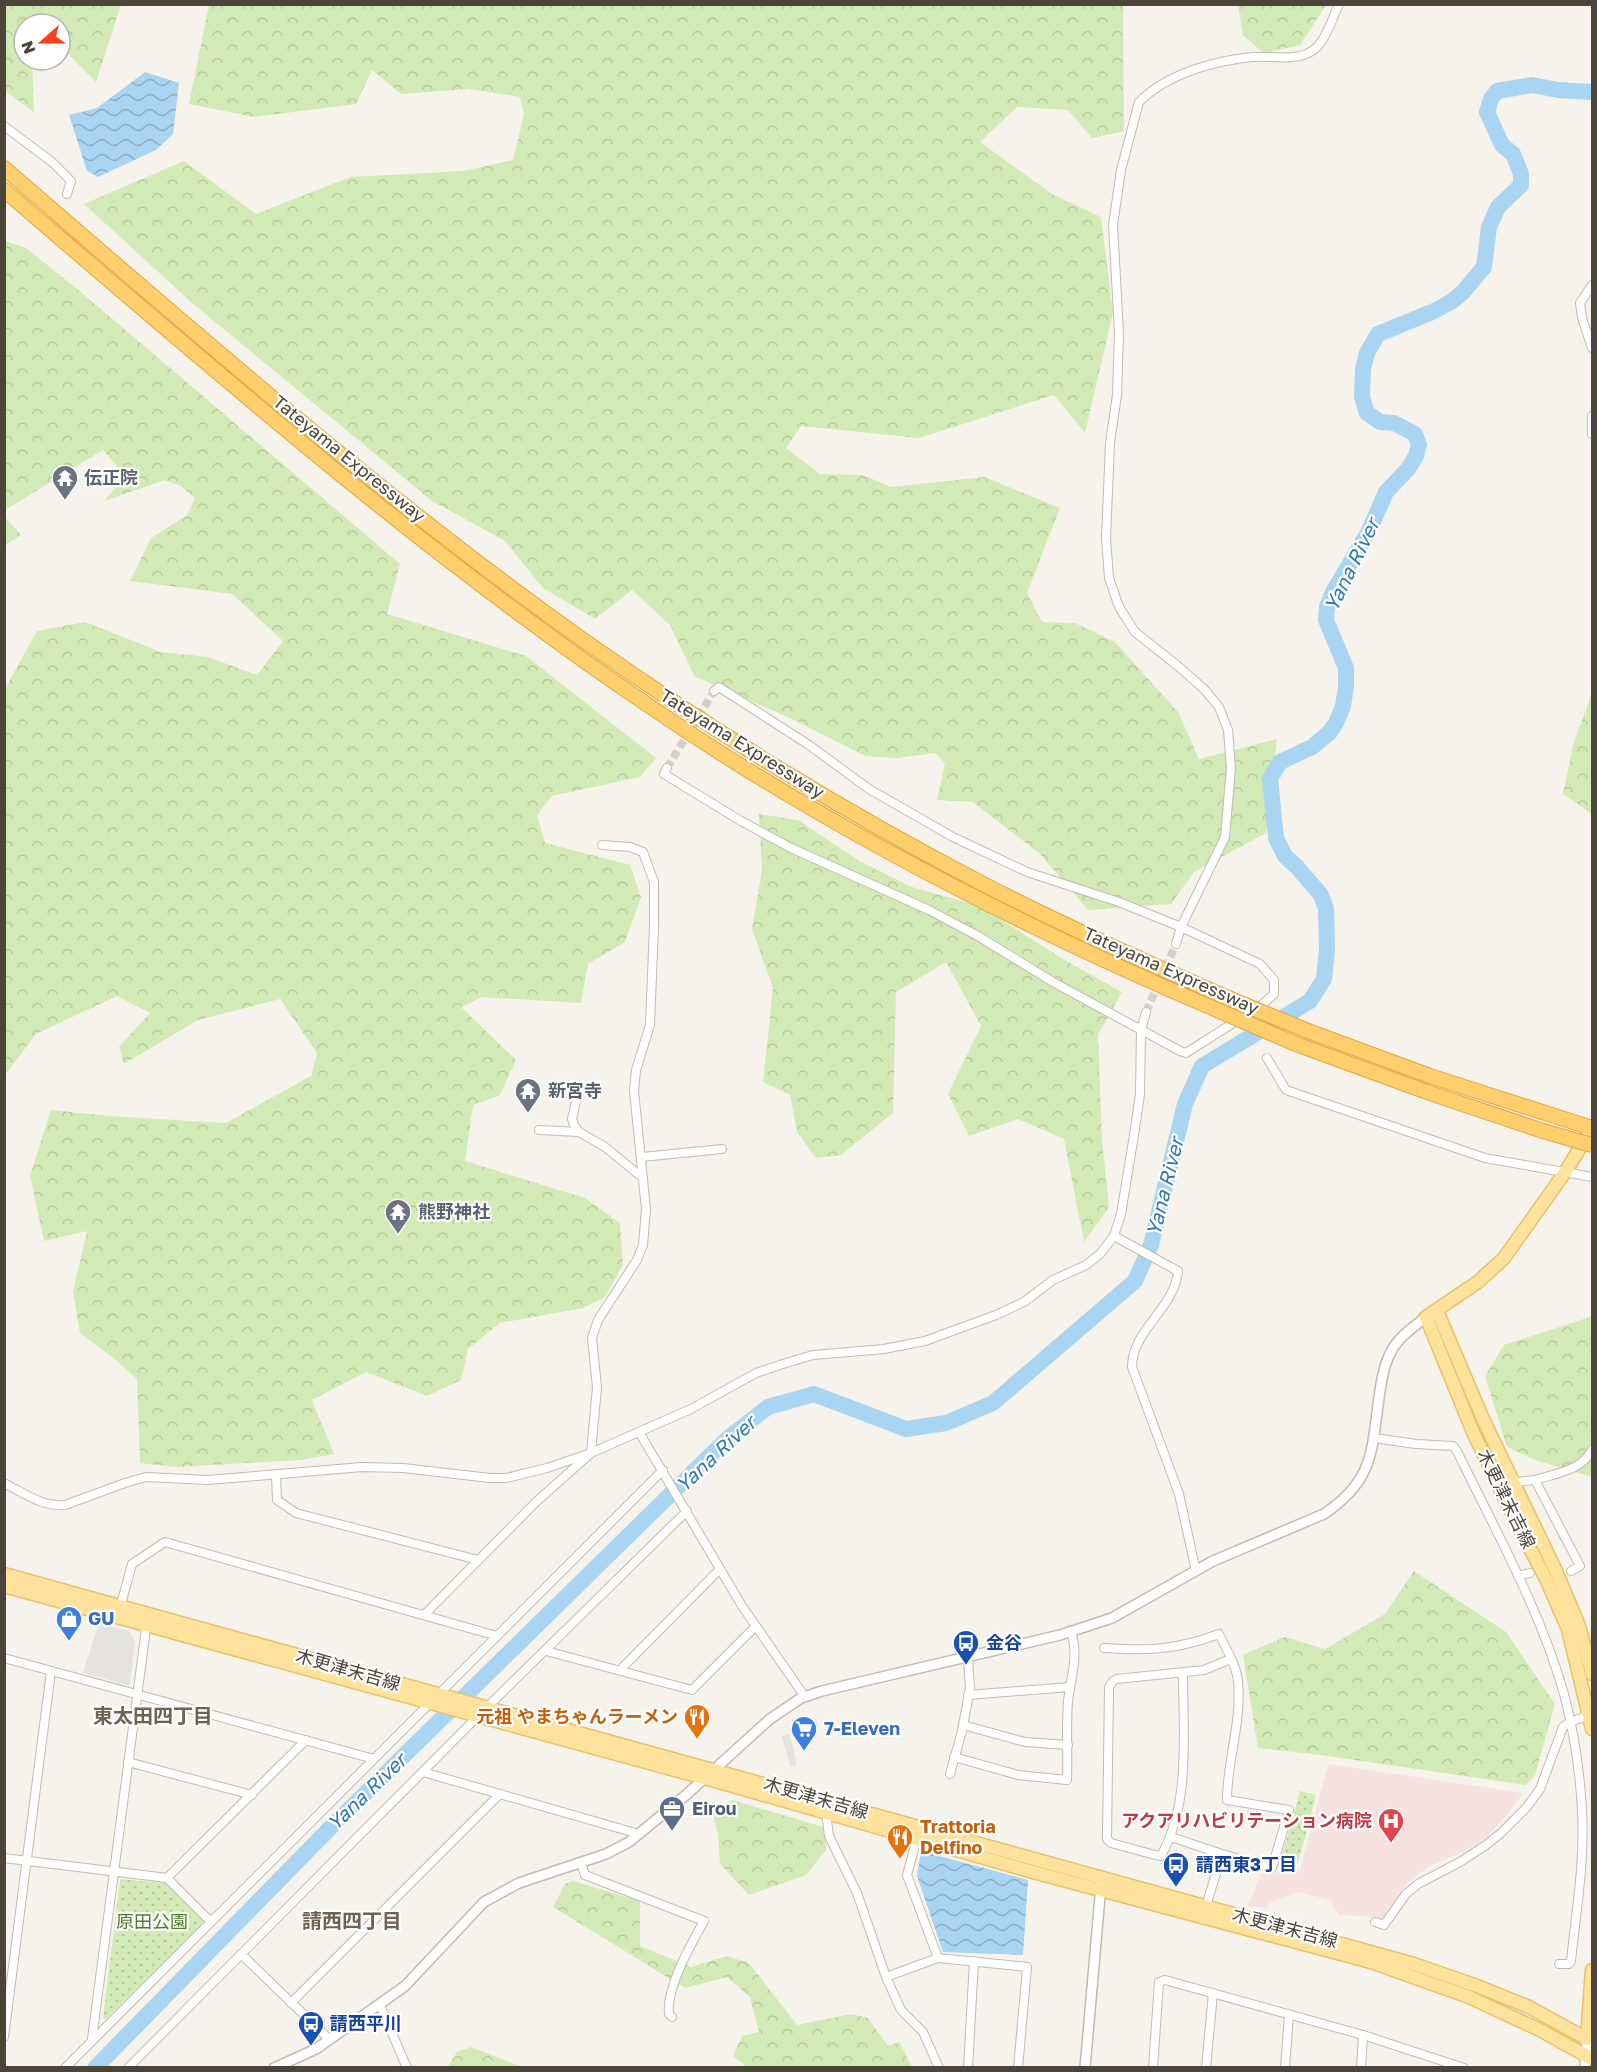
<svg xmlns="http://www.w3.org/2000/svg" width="1597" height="2072" viewBox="0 0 1597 2072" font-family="'Golos Text','Noto Sans JP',sans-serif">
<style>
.medical{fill:#f6e3e0}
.forest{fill:url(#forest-crowns)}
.park{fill:url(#park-dots)}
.parking{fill:#e5e3e0}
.water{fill:url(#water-waves)}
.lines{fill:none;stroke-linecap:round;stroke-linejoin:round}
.river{stroke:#a9d4f2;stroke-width:16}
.minor-tunnel{stroke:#d4d0c8;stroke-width:8;stroke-dasharray:8 4;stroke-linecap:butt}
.minor-casing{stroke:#c2bbae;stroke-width:10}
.tertiary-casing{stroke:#c2bbae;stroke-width:12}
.primary-casing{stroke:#e6c16a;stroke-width:15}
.motorway-casing{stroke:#e0a43c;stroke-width:16}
.minor{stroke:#fff;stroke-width:8}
.tertiary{stroke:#fff;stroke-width:9}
.primary{stroke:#ffe39c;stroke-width:12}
.motorway{stroke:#ffcf6e;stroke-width:14}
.motorway-bridge-casing{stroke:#e0a43c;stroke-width:16;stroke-linecap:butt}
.motorway-bridge{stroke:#ffcf6e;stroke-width:14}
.labels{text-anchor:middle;stroke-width:4.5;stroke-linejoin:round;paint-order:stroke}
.street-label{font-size:18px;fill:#4b4439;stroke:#fff}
.worship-label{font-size:18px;font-weight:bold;fill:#5b616d;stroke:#fff;text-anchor:start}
.shop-label{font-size:18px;font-weight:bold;fill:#366cbe;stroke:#fff;text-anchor:start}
.transit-label{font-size:18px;font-weight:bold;fill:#164399;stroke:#fff;text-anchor:start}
.food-label{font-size:18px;font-weight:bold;fill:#c56008;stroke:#fff;text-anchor:end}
.service-label{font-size:18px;font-weight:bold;fill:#4e5e75;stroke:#fff;text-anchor:start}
.health-label{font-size:18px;font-weight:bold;fill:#be3a42;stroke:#fff;text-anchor:end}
.park-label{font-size:18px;fill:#4a7f2a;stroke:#fff}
.water-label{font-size:20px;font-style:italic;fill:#2e7ab2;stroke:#fff}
.neighbourhood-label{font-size:20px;font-weight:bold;fill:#6e6250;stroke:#fff}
</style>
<defs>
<pattern id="forest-crowns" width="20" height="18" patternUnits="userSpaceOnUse" patternTransform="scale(1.5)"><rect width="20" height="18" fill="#d2eab5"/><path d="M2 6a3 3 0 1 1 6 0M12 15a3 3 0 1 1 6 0" fill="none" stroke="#b6ca9c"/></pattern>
<pattern id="park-dots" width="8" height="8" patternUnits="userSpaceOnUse" patternTransform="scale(1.5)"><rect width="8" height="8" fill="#d2eab5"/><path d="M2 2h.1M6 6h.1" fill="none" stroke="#b6ca9c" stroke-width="1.8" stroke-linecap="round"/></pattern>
<pattern id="water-waves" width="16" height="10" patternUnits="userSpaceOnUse" patternTransform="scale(1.5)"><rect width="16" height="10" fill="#a9d4f2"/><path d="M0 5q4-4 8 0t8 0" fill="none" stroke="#8caec5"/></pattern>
</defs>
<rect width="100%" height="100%" fill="#f6f3ec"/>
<polygon class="medical" points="1328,1764 1523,1793 1507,1815 1487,1837 1463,1852 1430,1866 1408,1882 1383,1919 1370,1916 1339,1915 1330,1900 1298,1892 1271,1902 1267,1908 1248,1906 1261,1874 1300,1870"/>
<g class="forest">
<polygon points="5,4 121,5 96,82 60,46 60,24 38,24 31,17 31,24 24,24 24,60 32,60 34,112 5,91"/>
<polygon points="209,5 1123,5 1124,131 1092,138 1068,110 1017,107 980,142 1052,194 1101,217 1113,312 1085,433 1054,395 919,438 801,426 786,448 820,474 863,475 891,487 985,477 1060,508 1027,593 1042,622 1075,623 1115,642 1178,712 1199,759 1277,739 1266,833 1194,872 1171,904 1088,910 1040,854 973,802 937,800 945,763 935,753 897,758 865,756 792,719 694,676 670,625 632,590 595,619 543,588 505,541 432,501 191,302 84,204 184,161 256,214 350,177 463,171 513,160 524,114 520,97 469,89 401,94 372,70 356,104 254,117 189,104"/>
<polygon points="1238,5 1238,4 1326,5 1300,45 1264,53 1243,35"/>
<polygon points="5,241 26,248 82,293 400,564 387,614 526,656 656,758 640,777 552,796 537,815 545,843 630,865 641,897 625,942 588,964 581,1003 482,997 461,1007 516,1060 500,1095 473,1105 465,1161 585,1198 620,1223 623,1265 605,1297 583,1308 500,1323 468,1349 461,1380 427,1396 366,1372 312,1400 334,1454 301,1460 175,1467 140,1463 137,1379 116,1360 80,1333 73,1292 87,1231 44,1241 30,1176 51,1110 110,1116 226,1123 311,1076 317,1053 280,999 198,1020 124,1064 119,1047 150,1013 117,996 36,1034 5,1075 5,689 37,631 85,622 161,652 208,657 257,675 283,641 232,594 130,581 151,538 187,515 195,498 181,486 165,480 104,501 125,476 103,450 5,510"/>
<polygon points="4,516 21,535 5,545 4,545"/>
<polygon points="1592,693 1592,814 1563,794 1574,742"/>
<polygon points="759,814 798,820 861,862 912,887 979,906 1068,962 1122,992 1098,1035 1102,1140 1109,1207 1084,1242 1064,1139 1018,1119 969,1136 948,1094 981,1026 946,962 896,992 893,1113 841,1155 816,1158 797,1132 790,1095 763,1082 773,988 752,929 762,870"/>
<polygon points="1592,1314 1592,1477 1535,1460 1507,1447 1485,1376 1504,1345 1590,1317"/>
<polygon points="1414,1571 1506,1632 1555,1704 1535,1775 1526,1785 1321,1755 1258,1748 1243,1655 1285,1637 1325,1649 1385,1614"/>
<polygon points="732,1800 827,1828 826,1850 806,1875 749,1895 720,1864 718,1833 712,1812"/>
<polygon points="573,1881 640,1901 640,1946 691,1967 727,1956 749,1963 797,2025 851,2014 868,2018 888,2046 899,2042 912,2067 747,2067 733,2056 742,2036 759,2032 750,1997 727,1977 685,1988 553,1907 565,1884"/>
<polygon points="471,2047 522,2067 448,2067 457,2052"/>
</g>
<g class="park">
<polygon points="1300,1791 1316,1795 1298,1863 1281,1859"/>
<polygon points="120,1879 165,1883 204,1920 203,1924 106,2019 103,2018"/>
</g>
<g class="parking">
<polygon points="99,1623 129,1631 135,1641 130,1684 127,1685 83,1673"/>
<polygon points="817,1721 818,1728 791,1734 790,1727"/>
<polygon points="790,1734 797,1765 790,1766 782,1736"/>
</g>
<g class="water">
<polygon points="145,72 179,83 173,134 156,150 98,177 87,171 69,115 97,108"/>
<polygon points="921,1851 1028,1880 1023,1955 943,1952 917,1876"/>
</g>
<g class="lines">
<polyline class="river" points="95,2068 331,1827 727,1439 768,1407 814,1394 906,1429 946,1423 993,1403 1135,1281 1151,1245 1185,1104 1202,1066 1310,1001 1324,979 1327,949 1326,909 1321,895 1297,867 1285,856 1276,838 1270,779 1280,762 1312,747 1330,732 1336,723 1343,706 1346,687 1346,668 1326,620 1327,607 1333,592 1369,531 1386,492 1408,469 1416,456 1419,445 1415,434 1394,423 1380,422 1367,413 1362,397 1363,369 1367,353 1378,334 1432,312 1451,302 1463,292 1484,267 1489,227 1498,207 1521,185 1521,174 1513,154 1502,145 1487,112 1491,99 1497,91 1532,85 1558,90 1592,92"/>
<g class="minor-tunnel">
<polyline points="667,768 714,691"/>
<polyline points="1146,1012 1176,944"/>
</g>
<g class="minor-casing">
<g id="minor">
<polyline points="4,126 52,162 71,181 67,194"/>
<polyline points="1592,285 1580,303 1582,318 1592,348"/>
<polyline points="1592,416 1592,434"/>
<polyline points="667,768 664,774 741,821 791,848 929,910 978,936 1053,982 1180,1051 1186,1053 1263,1004 1274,994 1274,980 1260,964 1181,927 1119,902 1027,872 953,837 869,789 809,745 719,687 714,691"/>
<path d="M1176,944L1181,927L1225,837L1231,768L1228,730L1219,707L1204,689L1178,666L1135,632L1119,607L1109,578L1106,538L1110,443L1117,395L1119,332L1113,225L1121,170L1139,102C1167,74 1213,61 1252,57C1274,55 1301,64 1318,46C1328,35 1333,17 1339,4"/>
<polyline points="1267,1058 1286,1090 1485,1158 1592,1177"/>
<polyline points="577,1097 572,1119 574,1125 579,1132 605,1147 643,1178"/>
<polyline points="539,1130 579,1132"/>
<polyline points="642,1157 722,1149"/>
<path d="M1114,1236L1178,1271C1175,1308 1132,1330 1132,1367L1179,1494L1196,1571"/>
<polyline points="639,1432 742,1606 805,1697"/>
<path d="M1374,1438L1416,1444L1453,1446L1457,1451C1495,1530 1540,1609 1564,1694C1574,1732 1580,1771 1582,1811C1585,1861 1576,1912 1571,1961L1569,1964H1559"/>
<polyline points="276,1475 277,1500 296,1513 478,1560"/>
<polyline points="1515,1482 1535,1480"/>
<path d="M4,1483C24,1493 42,1507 65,1505L125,1483L146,1477L208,1480L362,1467L403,1468L490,1478H506L547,1468L591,1453L691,1409L756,1373L786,1363L813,1355L884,1349L925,1341L996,1315L1024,1302L1053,1280L1086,1265L1100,1254L1114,1236L1121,1214L1134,1135L1140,1094L1141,1030L1146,1012"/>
<path d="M1571,1571L1580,1566L1535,1480C1556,1473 1581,1471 1592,1450"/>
<polyline points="1518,1576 1530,1573"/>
<polyline points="120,1608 132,1564 165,1542 497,1636"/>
<polyline points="424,1615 536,1502 591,1453 597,1387 592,1338 598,1320 637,1260 643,1245 646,1209 634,1091 636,1070 650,1025 654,926 654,882 643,852 630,847 602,845"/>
<path d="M1104,1648C1149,1651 1176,1650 1219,1634C1226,1649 1237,1666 1238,1682C1242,1722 1227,1760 1227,1800L1289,1810L1272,1868L1222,1854L1171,1837"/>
<polyline points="546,1651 692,1690 756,1626"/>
<polyline points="4,1658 374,1759"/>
<polyline points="620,1670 720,1569"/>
<path d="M1183,1673C1183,1734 1191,1802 1161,1856L1155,1855L1111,1843L1107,1839L1109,1687L1113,1681L1117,1679L1204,1670L1231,1659"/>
<polyline points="968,1695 1070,1687"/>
<polyline points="963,1725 1025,1742 1068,1745"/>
<path d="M954,1757L1018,1775L1067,1780C1068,1754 1066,1727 1068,1701C1071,1677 1079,1655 1071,1632"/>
<polyline points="128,1762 252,1795"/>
<polyline points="423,1772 639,1834"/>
<polyline points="950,1774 962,1731 970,1688 968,1657"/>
<polyline points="826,1813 829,1836 857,1893 886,1977 901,2010 923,2032 939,2068"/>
<polyline points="917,1838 907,1875 938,1958 1027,1967 1018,2068"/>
<polyline points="4,1858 167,1878 211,1922"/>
<path d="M581,1863L585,1875L704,1921C691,1944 666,1988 669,2014L672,2017"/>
<polyline points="167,1878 306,1740"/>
<polyline points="1206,1906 1222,1854"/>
<polyline points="1375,1922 1384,1925 1406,1894 1418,1884 1460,1862 1486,1845 1501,1833 1527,1807 1540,1789 1563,1727 1570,1722 1590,1715"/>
<polyline points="241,1954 330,2040"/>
<polyline points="886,1977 938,1958"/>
<polyline points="291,2003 500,1794"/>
<polyline points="380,2005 407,2068"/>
<polyline points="4,2037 51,1671"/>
<polyline points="92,2039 147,1621"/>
<polyline points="65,2068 663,1470"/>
<polyline points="128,2068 477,1717 687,1511"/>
<polyline points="968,2068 974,1961"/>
<polyline points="1153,2068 1159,1982 1165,1980 1363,2035 1464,2068"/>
<polyline points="1206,2068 1213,1993"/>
<polyline points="1285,2068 1289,2014"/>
<polyline points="1361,2068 1363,2035"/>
</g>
</g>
<g class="tertiary-casing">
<g id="tertiary">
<path d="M274,2068L316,2049L405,1986L484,1902L519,1883L606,1854L629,1842L686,1795L770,1719L801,1698L822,1691L1060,1635L1112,1618L1213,1561L1324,1514C1377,1478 1371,1448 1380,1391C1382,1376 1385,1361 1393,1348C1401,1335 1415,1326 1426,1317"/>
<polyline points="1085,2068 1101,1885"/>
<polyline points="1585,2068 1587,2039 1592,2042"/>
</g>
</g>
<g class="primary-casing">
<g id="primary">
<polyline points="1592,1128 1566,1171 1504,1258 1478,1282 1426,1317 1473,1432 1516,1522 1546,1579 1568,1629 1592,1729"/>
<polyline points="1437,1311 1483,1419 1556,1571 1579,1626 1592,1674"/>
<polyline points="4,1574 1414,1964 1477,1986 1529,2007 1587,2039 1592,1970"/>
<polyline points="4,1586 726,1784 1033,1872 1371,1962 1469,1997 1540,2030 1592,2059"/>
</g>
</g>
<g class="motorway-casing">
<g id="motorway">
<path d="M4,168C193,331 380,496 583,640C711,730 846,813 985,885C1064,926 1146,962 1228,998"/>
<path d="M4,190C212,368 418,549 645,703C824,826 1018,925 1217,1010"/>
<polyline points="1308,1031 1430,1076 1592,1128"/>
<polyline points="1296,1044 1427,1092 1543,1131"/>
</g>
</g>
<use href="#minor" class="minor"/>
<use href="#tertiary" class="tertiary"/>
<use href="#primary" class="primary"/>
<use href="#motorway" class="motorway"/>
<g class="motorway-bridge-casing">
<g id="motorway-bridge">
<polyline points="1228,998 1308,1031"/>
<polyline points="1217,1010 1296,1044"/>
<polyline points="1543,1131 1592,1145"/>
</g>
</g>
<use href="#motorway-bridge" class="motorway-bridge"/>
</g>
<defs>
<g id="temple-pin" transform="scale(1.35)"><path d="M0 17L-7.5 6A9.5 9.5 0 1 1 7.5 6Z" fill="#6b7280" stroke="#fff"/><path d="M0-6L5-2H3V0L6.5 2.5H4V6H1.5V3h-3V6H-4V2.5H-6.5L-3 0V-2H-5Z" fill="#fff"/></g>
<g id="shop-pin" transform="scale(1.35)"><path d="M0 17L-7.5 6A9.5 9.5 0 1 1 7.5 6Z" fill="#3f7fe0" stroke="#fff"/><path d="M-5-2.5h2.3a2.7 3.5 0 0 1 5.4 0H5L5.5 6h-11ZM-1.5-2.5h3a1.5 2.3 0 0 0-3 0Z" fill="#fff"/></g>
<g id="bus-pin" transform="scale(1.35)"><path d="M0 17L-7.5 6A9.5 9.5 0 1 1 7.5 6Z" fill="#1a4fb4" stroke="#fff"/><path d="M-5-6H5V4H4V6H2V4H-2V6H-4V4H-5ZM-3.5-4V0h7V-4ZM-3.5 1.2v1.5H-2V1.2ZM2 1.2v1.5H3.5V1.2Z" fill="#fff"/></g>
<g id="restaurant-pin" transform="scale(1.35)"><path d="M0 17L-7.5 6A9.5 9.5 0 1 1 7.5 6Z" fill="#e8710a" stroke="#fff"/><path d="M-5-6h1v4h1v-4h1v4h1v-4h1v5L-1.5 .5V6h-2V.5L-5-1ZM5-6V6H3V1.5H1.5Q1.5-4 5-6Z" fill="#fff"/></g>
<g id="supermarket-pin" transform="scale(1.35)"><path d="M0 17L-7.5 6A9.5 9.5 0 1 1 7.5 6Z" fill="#3f7fe0" stroke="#fff"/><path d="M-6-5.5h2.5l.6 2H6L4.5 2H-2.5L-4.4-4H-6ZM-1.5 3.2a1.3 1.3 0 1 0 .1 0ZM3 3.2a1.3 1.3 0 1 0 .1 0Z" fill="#fff"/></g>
<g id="office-pin" transform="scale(1.35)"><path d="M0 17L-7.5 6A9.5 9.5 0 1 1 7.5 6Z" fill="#5c6f8a" stroke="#fff"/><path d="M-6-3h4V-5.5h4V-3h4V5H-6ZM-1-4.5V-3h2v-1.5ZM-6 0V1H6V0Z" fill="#fff"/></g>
<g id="hospital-pin" transform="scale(1.35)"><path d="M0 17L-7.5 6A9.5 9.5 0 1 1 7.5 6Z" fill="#e0444e" stroke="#fff"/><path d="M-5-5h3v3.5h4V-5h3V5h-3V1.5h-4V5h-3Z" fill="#fff"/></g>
</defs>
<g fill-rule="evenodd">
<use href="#temple-pin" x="65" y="478"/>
<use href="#temple-pin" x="528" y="1091"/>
<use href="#temple-pin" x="398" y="1212"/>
<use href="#shop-pin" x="69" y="1619"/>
<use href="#bus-pin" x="966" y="1643"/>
<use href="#restaurant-pin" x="697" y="1717"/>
<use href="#supermarket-pin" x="804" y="1729"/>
<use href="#office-pin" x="672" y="1809"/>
<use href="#hospital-pin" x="1391" y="1821"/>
<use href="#restaurant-pin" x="900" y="1837"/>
<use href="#bus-pin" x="1176" y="1865"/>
<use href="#bus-pin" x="311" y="2024"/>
</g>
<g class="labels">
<g class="street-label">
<text transform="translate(349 459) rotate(39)" y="6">Tateyama Expressway</text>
<text transform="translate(742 744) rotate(32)" y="6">Tateyama Expressway</text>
<text transform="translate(1171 971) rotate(24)" y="6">Tateyama Expressway</text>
<text transform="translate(1506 1499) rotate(64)" y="6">木更津末吉線</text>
<text transform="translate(348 1670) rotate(16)" y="6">木更津末吉線</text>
<text transform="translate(816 1798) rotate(16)" y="6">木更津末吉線</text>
<text transform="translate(1285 1928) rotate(15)" y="6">木更津末吉線</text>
</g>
<g class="worship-label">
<text x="84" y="484">伝正院</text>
<text x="548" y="1097">新宮寺</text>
<text x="418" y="1218">熊野神社</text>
</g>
<g class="shop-label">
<text x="88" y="1625">GU</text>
<text x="824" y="1735">7-Eleven</text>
</g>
<g class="transit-label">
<text x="986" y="1649">金谷</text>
<text x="1196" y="1871">請西東3丁目</text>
<text x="330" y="2030">請西平川</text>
</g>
<g class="food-label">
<text x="678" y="1723">元祖 やまちゃんラーメン</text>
<text x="920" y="1833" text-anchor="start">Trattoria<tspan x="920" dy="21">Delfino</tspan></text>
</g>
<g class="service-label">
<text x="692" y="1815">Eirou</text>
</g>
<g class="health-label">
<text x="1372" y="1827">アクアリハビリテーション病院</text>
</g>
<g class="park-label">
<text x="152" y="1928">原田公園</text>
</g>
<g class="water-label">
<text transform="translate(1352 565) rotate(-64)" y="7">Yana River</text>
<text transform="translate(1165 1187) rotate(-76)" y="7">Yana River</text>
<text transform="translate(716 1454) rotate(-43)" y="7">Yana River</text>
<text transform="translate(367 1792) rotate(-44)" y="7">Yana River</text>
</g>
<g class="neighbourhood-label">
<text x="153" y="1723">東太田四丁目</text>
<text x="352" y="1928">請西四丁目</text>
</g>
</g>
<rect width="1597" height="2072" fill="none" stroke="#4b4439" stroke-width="12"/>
<g transform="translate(42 42) rotate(249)"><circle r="28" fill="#ffffff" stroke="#b7b4b0" stroke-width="1.5"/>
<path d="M0-4.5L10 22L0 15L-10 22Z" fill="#fc3f1d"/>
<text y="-9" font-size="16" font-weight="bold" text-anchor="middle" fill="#4b4439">N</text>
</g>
</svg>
